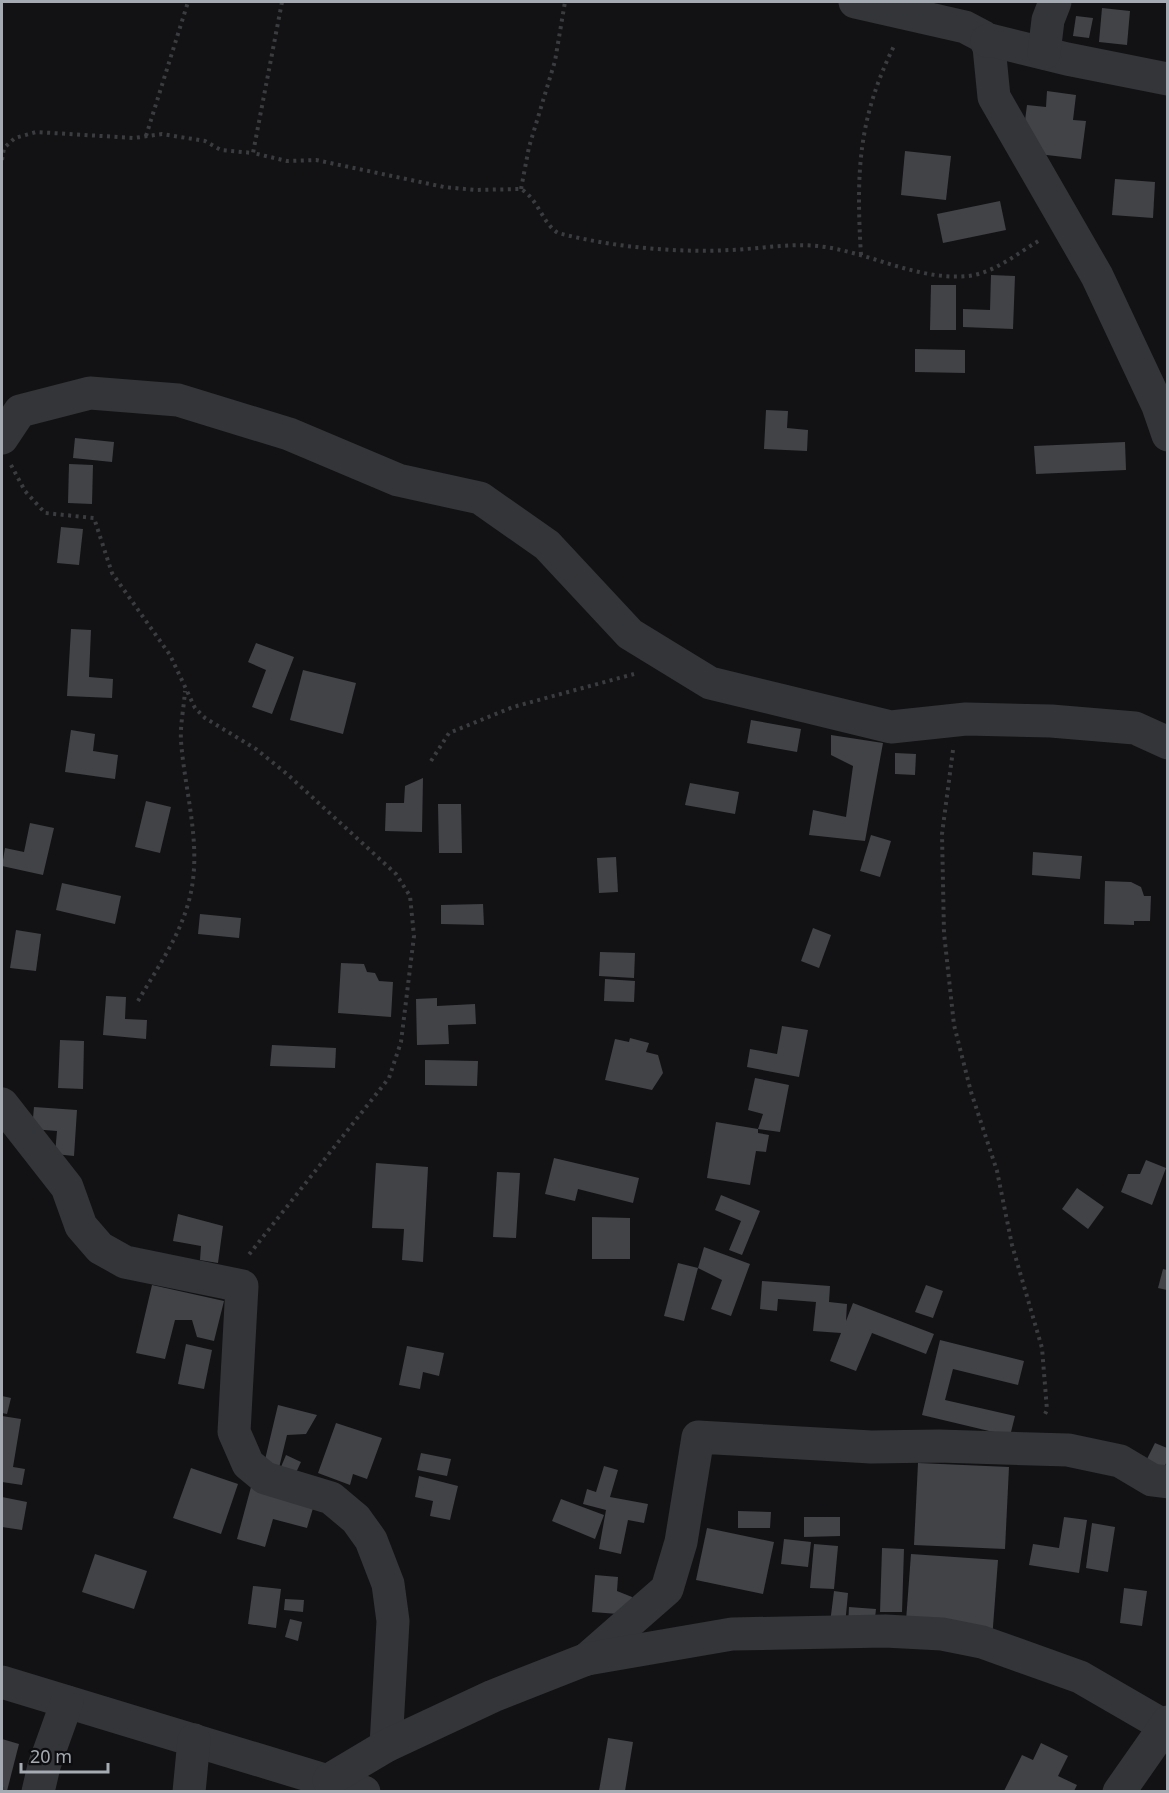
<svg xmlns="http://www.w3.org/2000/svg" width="1169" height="1793" viewBox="0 0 1169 1793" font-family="'Noto Sans',sans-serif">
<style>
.building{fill:#414347}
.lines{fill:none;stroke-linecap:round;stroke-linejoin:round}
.path{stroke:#3a3c3f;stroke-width:4;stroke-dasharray:3 4.5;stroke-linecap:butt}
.minor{stroke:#333538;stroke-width:33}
</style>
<rect width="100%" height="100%" fill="#121214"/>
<g class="building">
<polygon points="1102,8 1130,11 1127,45 1099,42"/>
<polygon points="1076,16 1093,18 1089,38 1073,36"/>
<polygon points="1047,91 1076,95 1073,120 1086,121 1081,159 1021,152 1027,105 1046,107"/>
<polygon points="905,151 951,156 946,200 901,195"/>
<polygon points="1115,179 1155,182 1153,218 1112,215"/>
<polygon points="1000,201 1006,230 943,243 937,214"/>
<polygon points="991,275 1015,276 1013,329 963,327 963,309 990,310"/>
<polygon points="931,285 956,285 956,330 930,330"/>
<polygon points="915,349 965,350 965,373 915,372"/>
<polygon points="766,410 788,411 787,428 808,430 807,451 764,449"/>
<polygon points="75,438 114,442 112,462 73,458"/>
<polygon points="1125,442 1126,470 1036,474 1034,446"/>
<polygon points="69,464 93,465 92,504 68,503"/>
<polygon points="61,527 83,529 79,565 57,563"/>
<polygon points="71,629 91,630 89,677 113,679 112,698 67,696"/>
<polygon points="256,643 294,657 272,714 252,707 266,670 248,662"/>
<polygon points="303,670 356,683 343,734 290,720"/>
<polygon points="751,720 801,729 797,752 747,743"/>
<polygon points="71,730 95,734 93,751 118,755 115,779 65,772"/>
<polygon points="831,735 883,743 865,841 809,835 813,810 846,817 853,766 831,755"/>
<polygon points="895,753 916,754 915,775 895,774"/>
<polygon points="423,778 422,832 385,831 386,803 404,803 405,786"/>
<polygon points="690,783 739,792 735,814 685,805"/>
<polygon points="146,801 171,807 160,853 135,847"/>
<polygon points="438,804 461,804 462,853 439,853"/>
<polygon points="30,823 54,828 43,875 2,866 5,848 24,852"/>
<polygon points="871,835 891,841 880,877 860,871"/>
<polygon points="1033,852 1082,856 1080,879 1032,875"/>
<polygon points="616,857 618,892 599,893 597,858"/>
<polygon points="1105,881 1131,882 1141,887 1144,896 1151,896 1150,921 1134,921 1134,925 1104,924"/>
<polygon points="62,883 121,896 115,924 56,910"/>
<polygon points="483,904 484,925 441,924 441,905"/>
<polygon points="200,914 241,918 239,938 198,934"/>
<polygon points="813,928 831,935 819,968 801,961"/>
<polygon points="16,930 41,934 36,971 10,968"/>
<polygon points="600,952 635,953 634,978 599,976"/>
<polygon points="341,963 364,964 367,972 375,973 379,981 393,982 391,1017 338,1013"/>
<polygon points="605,979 635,981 634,1002 604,1001"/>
<polygon points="106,996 126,997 125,1019 147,1020 146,1039 103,1035"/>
<polygon points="437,998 437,1006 475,1004 476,1024 448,1025 449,1044 417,1045 416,999"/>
<polygon points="782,1026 808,1030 799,1077 747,1067 750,1049 777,1054"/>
<polygon points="630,1038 649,1043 646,1052 658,1055 663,1073 652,1090 605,1080 615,1039 629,1042"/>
<polygon points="60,1040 84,1041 83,1089 58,1088"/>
<polygon points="272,1045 336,1048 335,1068 270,1066"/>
<polygon points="425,1060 478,1061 477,1086 425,1085"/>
<polygon points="755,1078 789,1085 780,1132 758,1129 763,1114 748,1110"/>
<polygon points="34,1107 77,1110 74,1156 55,1154 57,1131 32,1129"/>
<polygon points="716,1122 758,1129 758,1133 769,1135 766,1152 756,1151 750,1185 707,1178"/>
<polygon points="554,1158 639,1178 633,1203 578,1189 575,1201 545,1194"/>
<polygon points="1146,1160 1166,1168 1152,1205 1121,1192 1128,1174 1140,1174"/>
<polygon points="376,1163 428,1167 423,1262 402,1260 404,1229 372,1228"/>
<polygon points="497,1172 520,1173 516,1238 493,1237"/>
<polygon points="1077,1188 1104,1207 1088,1229 1062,1209"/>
<polygon points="721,1195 760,1211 742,1255 729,1250 741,1221 715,1210"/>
<polygon points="178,1214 223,1226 218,1263 200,1260 201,1246 173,1241"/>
<polygon points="592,1217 630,1218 630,1259 592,1259"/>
<polygon points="704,1247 750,1264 731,1316 711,1309 722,1280 698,1268"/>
<polygon points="678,1263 698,1268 684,1321 664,1316"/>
<polygon points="1163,1269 1167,1270 1167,1290 1158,1288"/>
<polygon points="762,1281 830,1286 829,1302 847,1304 846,1321 853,1303 934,1334 926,1354 872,1333 856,1371 830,1361 841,1333 813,1331 816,1302 778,1299 777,1311 760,1309"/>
<polygon points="152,1285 224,1301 214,1341 197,1337 192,1320 175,1320 165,1359 136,1353"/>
<polygon points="926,1285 943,1291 933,1318 915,1312"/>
<polygon points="940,1340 1024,1361 1018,1385 953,1369 945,1400 1015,1416 1010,1436 922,1415"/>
<polygon points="186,1344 212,1350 204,1389 178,1384"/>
<polygon points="407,1346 444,1353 439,1376 423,1372 420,1389 399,1385"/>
<polygon points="2,1396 11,1398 7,1414 2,1413"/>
<polygon points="278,1405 317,1415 306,1434 287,1435 278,1472 263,1468"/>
<polygon points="2,1416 21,1419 13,1467 25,1469 22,1485 2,1482"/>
<polygon points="336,1423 382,1438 367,1479 353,1474 350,1485 318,1473"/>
<polygon points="1155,1443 1167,1448 1167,1461 1162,1473 1144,1465"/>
<polygon points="421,1453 451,1459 447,1476 417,1470"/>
<polygon points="286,1455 301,1462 292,1481 278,1474"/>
<polygon points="918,1463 1009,1467 1005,1549 914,1545"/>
<polygon points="604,1466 618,1470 610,1497 648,1504 644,1523 628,1520 621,1554 599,1549 606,1510 583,1504 587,1489 596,1492"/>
<polygon points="191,1468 238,1484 221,1534 173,1518"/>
<polygon points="419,1476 458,1486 450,1520 430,1516 433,1501 415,1497"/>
<polygon points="251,1487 314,1505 307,1528 273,1519 265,1547 237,1539"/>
<polygon points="2,1497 27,1502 22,1530 2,1527"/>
<polygon points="561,1499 604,1515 595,1539 552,1521"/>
<polygon points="738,1511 771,1512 770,1528 738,1528"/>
<polygon points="804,1517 840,1517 840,1536 804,1537"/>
<polygon points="1064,1517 1087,1520 1079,1573 1029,1565 1033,1544 1059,1548"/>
<polygon points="1092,1523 1115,1527 1108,1572 1086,1568"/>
<polygon points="707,1528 774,1542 763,1594 696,1580"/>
<polygon points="784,1539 811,1542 808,1567 781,1564"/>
<polygon points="814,1544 838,1546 834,1589 810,1588"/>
<polygon points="882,1548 904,1549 902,1612 880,1612"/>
<polygon points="95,1554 147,1571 134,1609 82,1592"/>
<polygon points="911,1554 998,1560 992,1640 905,1634"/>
<polygon points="595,1575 618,1577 617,1591 632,1597 631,1615 592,1612"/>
<polygon points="253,1586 281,1589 276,1628 248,1624"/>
<polygon points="1124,1588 1147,1591 1142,1626 1120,1623"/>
<polygon points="834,1591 848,1593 845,1625 830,1623"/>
<polygon points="285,1599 304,1600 303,1612 284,1610"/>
<polygon points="849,1607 876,1609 874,1627 848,1625"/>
<polygon points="290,1619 302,1622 298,1641 285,1637"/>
<polygon points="608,1738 633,1742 625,1791 599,1791"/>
<polygon points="2,1739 19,1744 7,1791 2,1791"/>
<polygon points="1041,1743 1068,1756 1058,1776 1077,1785 1074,1791 1004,1791 1022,1755 1033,1760"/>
</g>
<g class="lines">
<g class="path">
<path d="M282,2L253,153L287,161L316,160L444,187L475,190L521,189C539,200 542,223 558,233C612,247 675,253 730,250C759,249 788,243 817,246C868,251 916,281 968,276C994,273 1018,253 1040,240"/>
<polyline points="146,136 188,2"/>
<polyline points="2,160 4,148 15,138 36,132 134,138 162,134 205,141 221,150 253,153"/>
<polyline points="521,189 529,147 555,61 565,2"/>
<path d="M861,255C856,173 858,118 895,44"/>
<polyline points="11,465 25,491 45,513 94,518 112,573 170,655 195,708 205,718 256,749 287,774 396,874 410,896 414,936 401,1042 389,1078 247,1257"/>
<polyline points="953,750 942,834 944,933 954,1025 971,1092 997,1171 1012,1245 1042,1348 1047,1410 1043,1418"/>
<polyline points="431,761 449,733 513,707 634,674"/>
<path d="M138,1001C156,970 178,939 188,904C204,850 185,795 181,741C180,725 184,707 185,691"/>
<polyline points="2,1788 4,1792"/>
</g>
<g class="minor">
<polyline points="855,2 965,27 984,37 989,47 994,97 1097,276 1158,406 1168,435"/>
<polyline points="987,41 990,40 1067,59 1168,79"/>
<polyline points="1044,53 1048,20 1055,2"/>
<polyline points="2,438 20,411 90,393 178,400 289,434 398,480 480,498 547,545 630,634 710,683 891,727 966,719 1051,721 1135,728 1168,743"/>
<polyline points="2,1104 67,1187 81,1226 100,1248 125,1262 242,1286 234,1432 248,1464 265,1478 331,1498 356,1519 371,1540 388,1584 393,1621 386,1746"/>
<polyline points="587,1659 667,1589 681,1542 698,1437 871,1447 939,1446 1068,1450 1120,1461 1152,1480 1168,1482"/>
<polyline points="2,1682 364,1792"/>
<polyline points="329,1780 386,1746 493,1696 587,1659 732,1634 885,1631 942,1634 982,1642 1080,1677 1163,1725"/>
<polyline points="38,1792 44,1766 67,1702"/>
<polyline points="189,1792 194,1740"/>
<polyline points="1119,1792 1168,1722"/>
</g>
</g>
<rect width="1169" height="1793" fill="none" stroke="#a5abb3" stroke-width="6"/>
<path d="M21 1763v9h87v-9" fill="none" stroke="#a5abb3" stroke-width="3"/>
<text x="30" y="1763" font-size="18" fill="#a5abb3" stroke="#0d0d0f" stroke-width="4.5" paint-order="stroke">20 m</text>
</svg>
